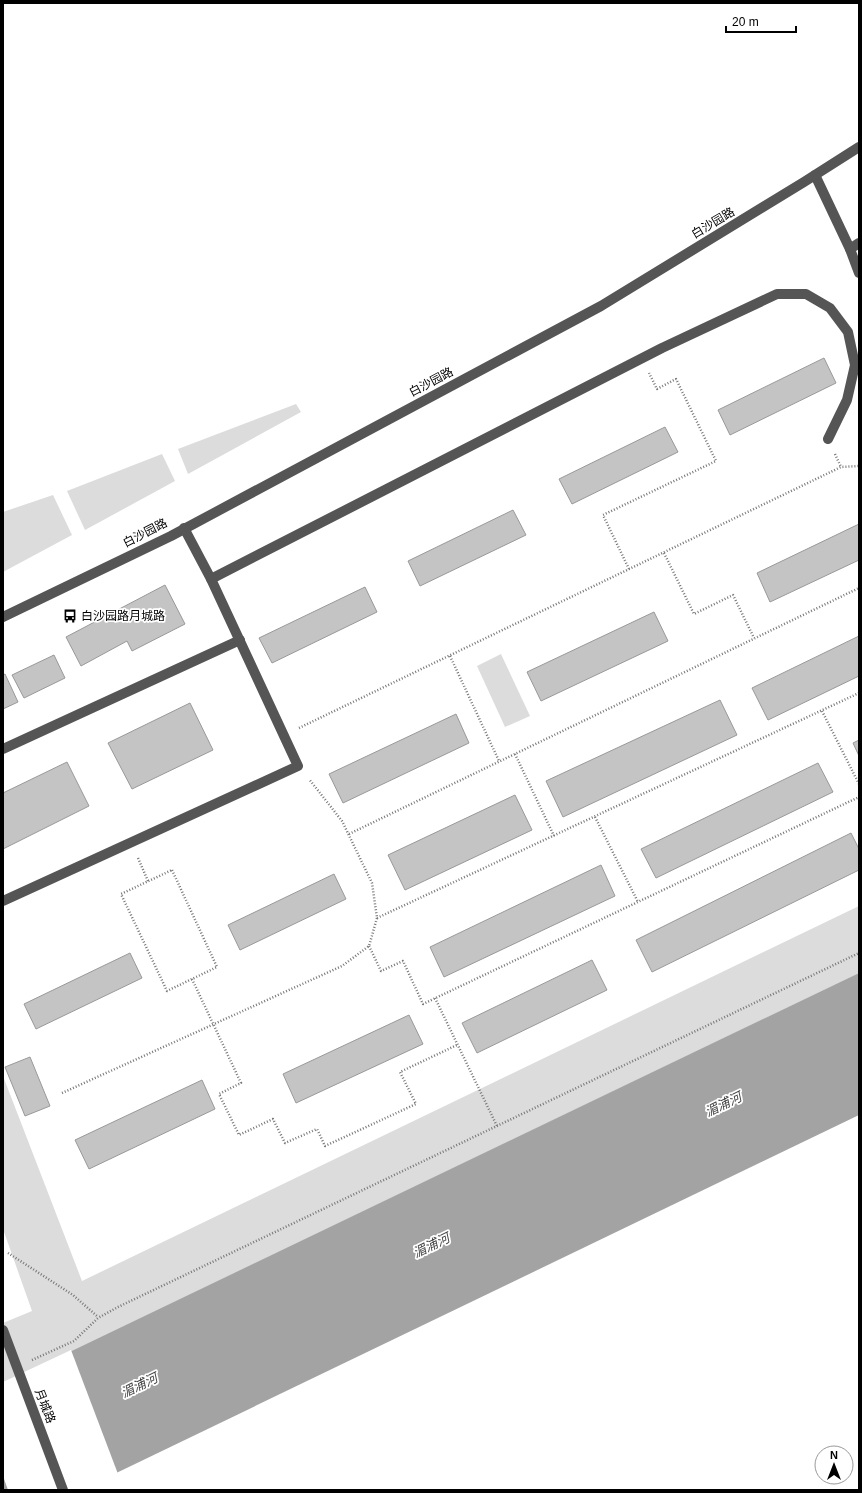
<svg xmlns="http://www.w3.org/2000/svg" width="862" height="1493" viewBox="0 0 862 1493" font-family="Helvetica,'Noto Sans SC',sans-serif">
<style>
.green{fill:#dcdcdc}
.water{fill:#a3a3a3}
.pier{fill:#fff}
.building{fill:#c4c4c4;stroke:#999}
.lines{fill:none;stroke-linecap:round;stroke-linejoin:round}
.path{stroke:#777;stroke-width:2.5;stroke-dasharray:1 2;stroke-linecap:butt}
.minor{stroke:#555;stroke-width:10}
.labels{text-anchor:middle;stroke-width:3.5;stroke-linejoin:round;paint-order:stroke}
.street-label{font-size:12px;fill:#000;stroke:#fff}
.poi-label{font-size:12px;fill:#000;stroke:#fff;text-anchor:start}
.water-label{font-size:13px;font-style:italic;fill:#444;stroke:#fff}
</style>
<rect width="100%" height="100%" fill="#fff"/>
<g class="green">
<polygon points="296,404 301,412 188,474 178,449"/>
<polygon points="162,454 175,481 85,530 67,491"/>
<polygon points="53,495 72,535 3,572 3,512"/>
<polygon points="501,654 530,716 505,727 477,666"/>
<polygon points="859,906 859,973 3,1385 3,1323 32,1311 3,1229 3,1076 82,1281"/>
</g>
<polygon class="water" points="859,973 859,1115 81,1490 3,1490 3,1384"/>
<polygon class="pier" points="71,1350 118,1474 86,1490 8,1490 3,1476 3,1382"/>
<g class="building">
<polygon points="824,358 836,383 730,435 718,410"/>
<polygon points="665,427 678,452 572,504 559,479"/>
<polygon points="513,510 526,535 420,586 408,561"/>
<polygon points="859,524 859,560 770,602 757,573"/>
<polygon points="165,585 185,624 132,651 127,641 81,666 66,637"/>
<polygon points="365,587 377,612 272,663 259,638"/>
<polygon points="654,612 668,641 541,701 527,672"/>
<polygon points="859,636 859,676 768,720 752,688"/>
<polygon points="54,655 65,678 24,698 12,675"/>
<polygon points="5,674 18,702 3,709 3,675"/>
<polygon points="720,700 737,735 563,817 546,781"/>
<polygon points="190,703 213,750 132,789 108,743"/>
<polygon points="456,714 469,743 343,803 329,774"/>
<polygon points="859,740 859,756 853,743"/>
<polygon points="67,762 89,806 3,849 3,793"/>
<polygon points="818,763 833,792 656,878 641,849"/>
<polygon points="515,795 532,830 405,890 388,855"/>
<polygon points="851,833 859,849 859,870 652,972 636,940"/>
<polygon points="601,865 615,896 444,977 430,947"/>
<polygon points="334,874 346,899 240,950 228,925"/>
<polygon points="130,953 142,978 36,1029 24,1004"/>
<polygon points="592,960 607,990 477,1053 462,1023"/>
<polygon points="409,1015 423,1044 296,1103 283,1074"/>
<polygon points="30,1057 50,1106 25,1116 5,1067"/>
<polygon points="202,1080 215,1109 89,1169 75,1140"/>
</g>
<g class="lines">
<g class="path">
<polyline points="835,454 841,467"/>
<polyline points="664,553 694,614 733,595 754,638"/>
<polyline points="629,569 603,515 716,461 676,379 657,389 649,373"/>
<polyline points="450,656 499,761"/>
<polyline points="822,711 859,784"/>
<polyline points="299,728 841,467 859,466"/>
<polyline points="515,754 554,836"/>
<polyline points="595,817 638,902"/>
<polyline points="349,834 859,588"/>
<polyline points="138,858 148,881"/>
<polygon points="172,870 217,967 167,991 121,894"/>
<polyline points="377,918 859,693"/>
<polyline points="369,946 381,971 403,961 423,1004 859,797"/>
<polyline points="192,979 241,1083 219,1094 239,1135 273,1119 285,1143 317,1129 325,1146 416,1104 400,1072 457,1045"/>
<polyline points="435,998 497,1126"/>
<polyline points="62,1093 342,966 369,946 377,918 372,883 342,821 309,779"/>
<polyline points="8,1253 73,1295 98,1317"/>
<polyline points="32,1360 74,1341 98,1318 118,1307 859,953"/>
</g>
<g class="minor">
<polyline points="815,175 850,249"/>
<polyline points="859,243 850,249 859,273"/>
<polyline points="211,579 662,348 777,294 806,294 830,308 848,332 855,365 847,400 828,439"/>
<polyline points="3,617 171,536 601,306 804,182 859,147"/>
<polyline points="3,749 240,640"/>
<polyline points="3,901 298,766 211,579 184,528"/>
<polyline points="3,1330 63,1490"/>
</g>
</g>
<defs>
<g id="bus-bare" transform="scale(1.08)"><path d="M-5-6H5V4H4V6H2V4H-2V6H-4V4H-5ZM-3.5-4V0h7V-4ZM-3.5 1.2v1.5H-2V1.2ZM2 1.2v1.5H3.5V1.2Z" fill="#000" stroke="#fff" stroke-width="2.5" paint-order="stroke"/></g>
</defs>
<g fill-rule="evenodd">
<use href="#bus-bare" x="70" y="616"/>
</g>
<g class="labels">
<g class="street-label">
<text transform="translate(713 223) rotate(-31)" y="4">白沙园路</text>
<text transform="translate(431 382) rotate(-28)" y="4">白沙园路</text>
<text transform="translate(145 533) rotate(-27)" y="4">白沙园路</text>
<text transform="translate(45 1406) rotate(69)" y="4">月城路</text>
</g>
<g class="poi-label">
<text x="81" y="620">白沙园路月城路</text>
</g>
<g class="water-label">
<text transform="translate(723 1104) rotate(-26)" y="5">湄浦河</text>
<text transform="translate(431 1245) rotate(-26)" y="5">湄浦河</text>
<text transform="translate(139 1385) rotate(-26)" y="5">湄浦河</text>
</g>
</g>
<rect width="862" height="1493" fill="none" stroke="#000000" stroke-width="8"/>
<g transform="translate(834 1465)"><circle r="19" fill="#ffffff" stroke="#999999"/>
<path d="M0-3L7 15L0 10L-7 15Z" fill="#000000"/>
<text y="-6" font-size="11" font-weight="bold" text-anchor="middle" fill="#000000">N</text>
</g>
<path d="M726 26v6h70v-6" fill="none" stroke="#000000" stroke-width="2"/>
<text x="732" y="26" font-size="12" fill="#000000" stroke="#ffffff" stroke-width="3" paint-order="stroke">20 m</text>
</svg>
